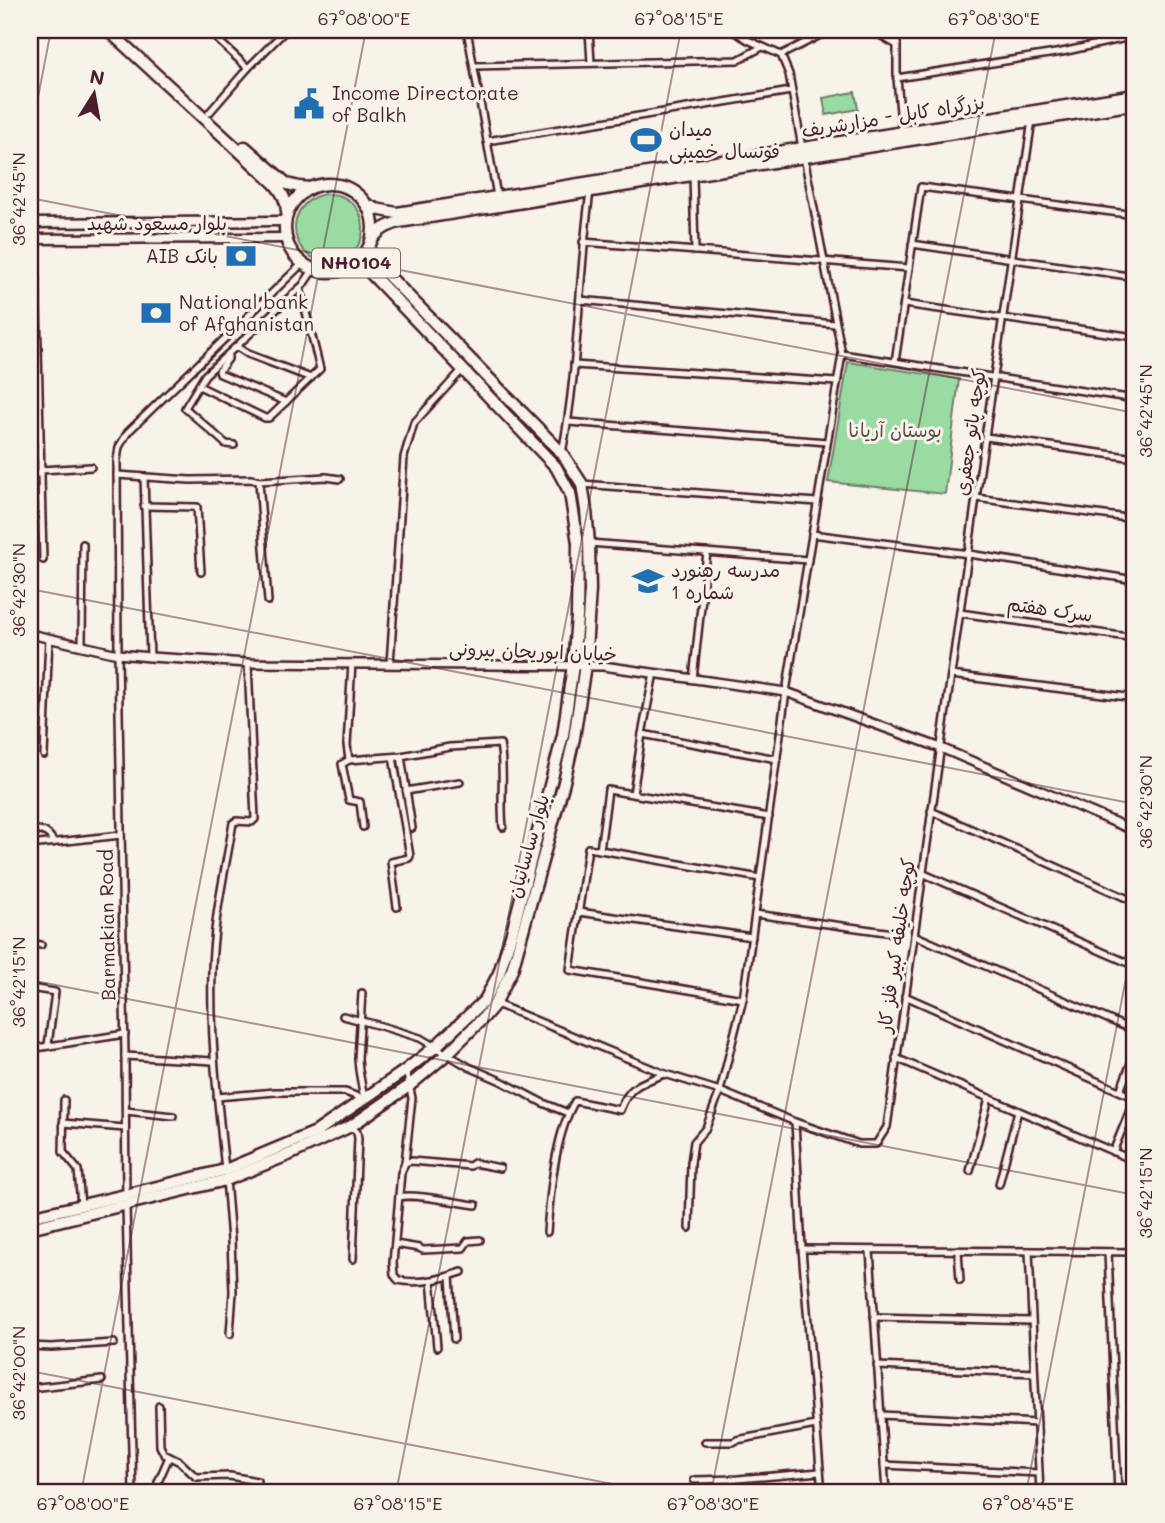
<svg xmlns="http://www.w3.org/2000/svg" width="1165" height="1523" viewBox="0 0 1165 1523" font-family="Mali,'Playpen Sans Arabic',sans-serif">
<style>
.green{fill:#9adba4;stroke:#727d68;stroke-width:2}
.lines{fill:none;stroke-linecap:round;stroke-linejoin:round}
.street-casing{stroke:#4a1f2b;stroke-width:10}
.secondary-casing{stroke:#4a1f2b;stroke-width:12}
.primary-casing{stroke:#4a1f2b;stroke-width:13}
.highway-casing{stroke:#4a1f2b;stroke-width:15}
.street{stroke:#f7f3e8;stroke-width:5}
.secondary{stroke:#f7f3e8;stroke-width:7}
.primary{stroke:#f7f3e8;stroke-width:8}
.highway{stroke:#f7f3e8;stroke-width:10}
.ticks{fill:none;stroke:#4a1f2b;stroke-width:2;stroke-opacity:0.45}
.labels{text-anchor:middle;stroke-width:6;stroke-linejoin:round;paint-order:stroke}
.shield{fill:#f7f3e8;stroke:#7e5f64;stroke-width:2}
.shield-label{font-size:18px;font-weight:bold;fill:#4a1f2b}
.poi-label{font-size:19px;fill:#4a1f2b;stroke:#f7f3e8;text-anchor:start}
.street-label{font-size:19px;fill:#4a1f2b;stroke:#f7f3e8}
.park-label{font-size:19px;fill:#5e4e49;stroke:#f7f3e8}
.neatline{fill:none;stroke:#4a1f2b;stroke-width:2.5}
.ticks-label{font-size:18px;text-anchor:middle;fill:#4a1f2b}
</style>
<rect width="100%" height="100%" fill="#f7f3e8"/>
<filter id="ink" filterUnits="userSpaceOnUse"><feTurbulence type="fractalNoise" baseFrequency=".0143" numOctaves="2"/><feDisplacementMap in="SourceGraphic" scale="14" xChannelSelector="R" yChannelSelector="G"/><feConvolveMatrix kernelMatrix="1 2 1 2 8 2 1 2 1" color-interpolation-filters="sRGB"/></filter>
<g filter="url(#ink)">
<g class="green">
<polygon points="855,92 858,109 826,115 823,98"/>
<circle cx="329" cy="228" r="34"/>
<polygon points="848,362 959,379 945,494 828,482"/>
</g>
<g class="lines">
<g class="street-casing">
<g id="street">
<polyline points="207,30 248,68"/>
<polyline points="467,30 497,196"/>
<polyline points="589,30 591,63"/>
<polyline points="732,30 748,40 781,55 789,74 802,148"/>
<polyline points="871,30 897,45"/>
<polyline points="897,30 897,78 902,135"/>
<polyline points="781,55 830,30"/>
<polyline points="474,66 738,60 762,47"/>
<polyline points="897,78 1062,52 1135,36"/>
<polyline points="209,113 248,68 286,30"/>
<polyline points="487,141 791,91"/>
<polyline points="693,175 695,251"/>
<polyline points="35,223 43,560"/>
<polyline points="583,242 909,268"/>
<polyline points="912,244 1135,277"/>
<polyline points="580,300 835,324"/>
<polyline points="904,304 1135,337"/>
<polyline points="237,347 248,354 311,378"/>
<polyline points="228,354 228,359 219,371 220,374 286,402"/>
<polyline points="842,354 1135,399"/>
<polyline points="895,362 921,187 1135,215"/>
<polyline points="574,365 837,382"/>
<polyline points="199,386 265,418 269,418 320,369 300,288"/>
<polyline points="568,422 827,442"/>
<polyline points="986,437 1135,458"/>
<polyline points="234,445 226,444 185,408 205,375 303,285 313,270"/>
<path d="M562,453C579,367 578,278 590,192"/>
<polyline points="41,470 91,467"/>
<polyline points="30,474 41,474"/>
<polyline points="117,475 190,480 251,479 259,481 268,601"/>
<polyline points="144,477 150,657"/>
<polyline points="259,481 326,477 340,479"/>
<polyline points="582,484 817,502"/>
<polyline points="976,498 1135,519"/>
<polyline points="144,506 197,507 201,572"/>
<polyline points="812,534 969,554 1135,580"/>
<polyline points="589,543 808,560"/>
<polyline points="960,613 1135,638"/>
<polyline points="82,646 83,544"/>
<polyline points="352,663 347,745 349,760 342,764 349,800 360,802 363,827"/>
<polyline points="390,664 404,457 414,423 463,369"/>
<polyline points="951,675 1135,698"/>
<polyline points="693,679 707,552"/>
<polyline points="642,734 777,759"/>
<polyline points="44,755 49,638"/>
<polyline points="401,756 412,828"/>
<polyline points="393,757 410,856 409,858 391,862 397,907"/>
<path d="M349,760L401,756L450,747L500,744C505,772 500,799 503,827"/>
<polyline points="406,791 460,782"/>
<polyline points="633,794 642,734 654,673"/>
<polyline points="931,811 1135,902"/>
<path d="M30,828C41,831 50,831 53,843"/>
<polyline points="30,845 121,835"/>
<polyline points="600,850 760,878"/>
<polyline points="922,873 1135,966"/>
<polyline points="579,912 752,937"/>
<polyline points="755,914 893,933"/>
<polyline points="914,935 1135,1031"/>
<polyline points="30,943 41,945"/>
<polyline points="30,988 55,992 48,1045"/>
<polyline points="362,993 358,1059 359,1070 364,1099"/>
<polyline points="905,996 1135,1098 1113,1152"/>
<polyline points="743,999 570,970 588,848 600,850 608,790 769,817"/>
<polyline points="494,1003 665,1074 720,1091 795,1122 802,1249 822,1493"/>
<polyline points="343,1016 381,1026 420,1038 469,1067 501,1081 543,1103 568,1113"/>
<polyline points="30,1049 125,1034"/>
<polyline points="125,1056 213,1061"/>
<polyline points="896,1058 1135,1161"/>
<path d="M406,1070L412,1098L405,1163L401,1173L393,1263L394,1275L398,1280C419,1285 442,1279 462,1272"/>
<polyline points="1120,1091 1135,1053"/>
<polyline points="217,1097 275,1092 345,1092 364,1099"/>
<polyline points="64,1100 63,1152 78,1170 81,1205"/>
<polyline points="126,1111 173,1116"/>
<polyline points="795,1122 859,1144 876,1144 887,1127 976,498 1032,120"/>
<polyline points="63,1123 125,1128"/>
<polyline points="351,1126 357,1132 358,1138 353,1259"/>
<polyline points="405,1163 411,1161 470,1166 474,1163 500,1168"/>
<path d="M225,1169C218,1103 210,1038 212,971C213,921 225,872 233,823L236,821L252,822L255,819L248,663"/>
<polyline points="970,1171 989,1098"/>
<polyline points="226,1179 231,1240 233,1292 230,1334"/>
<polyline points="999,1184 1018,1111"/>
<path d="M399,1197C416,1193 457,1203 476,1205"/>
<polyline points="689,1228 691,1163 694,1142 706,1128 720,1091 743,999 786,692 842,354 804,157"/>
<path d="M547,1232C550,1194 555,1134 575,1101L620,1110C629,1085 641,1083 665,1074"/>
<polyline points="395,1244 419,1248 423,1250 463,1248 468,1241 480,1240"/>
<polyline points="802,1249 1135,1252"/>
<polyline points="870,1250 886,1493"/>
<polyline points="958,1251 960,1280"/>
<polyline points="1029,1251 1040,1493"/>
<polyline points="1108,1252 1118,1493"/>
<polyline points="450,1276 454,1339"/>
<polyline points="431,1280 437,1347"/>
<polyline points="874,1317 1032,1321"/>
<polyline points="30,1346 51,1347 114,1343"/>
<polyline points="877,1366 1034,1373"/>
<polyline points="30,1388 102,1380"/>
<polyline points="159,1406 160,1446 164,1454 180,1462 196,1477 230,1476 257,1481"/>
<polyline points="881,1415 1037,1423"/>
<polyline points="705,1442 733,1442 737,1440 816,1425"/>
<polyline points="884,1465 1039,1473"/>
<polyline points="694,1480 738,1479 820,1472"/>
<polyline points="133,1493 126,1205 125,1056 118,654 117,460 119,447 128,432 302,264"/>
<polyline points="159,1493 158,1482 169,1457"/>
</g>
</g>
<g class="secondary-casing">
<polyline id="secondary" points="30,634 118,654 150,657 248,663 603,666 786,692 941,748 1135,831"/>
</g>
<g class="primary-casing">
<g id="primary">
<polyline points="30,223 285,221"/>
<polyline points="30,239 285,238"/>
</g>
</g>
<g class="highway-casing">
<g id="highway">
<path d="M108,30L274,183C282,192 286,199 287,211"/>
<polyline points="245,147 287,184 299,187 310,188"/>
<circle cx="329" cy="228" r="44"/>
<polyline points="366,204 376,209 397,213 1135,95"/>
<path d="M372,240C379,229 387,226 399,222L1135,104"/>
<polyline points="30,1217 125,1195 225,1170 316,1132 406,1070 435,1047 485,1000 499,973 512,932 563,735 573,665 577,617 578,543 570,493 556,467 359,261"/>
<polyline points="30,1228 226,1180 293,1153 351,1126 409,1086 447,1054 484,1017 495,1004 512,970 564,782 574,738 585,665 590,590 589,543 586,510 582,484 562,453 377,264 367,251"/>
</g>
</g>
<use href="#street" class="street"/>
<use href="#secondary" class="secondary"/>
<use href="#primary" class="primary"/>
<use href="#highway" class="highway"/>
</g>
</g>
<path class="ticks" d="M30,139L51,30M30,198L1135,413M30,589L1135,804M30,980L1135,1195M30,1371L659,1493M81,1493L366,30M396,1493L681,30M711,1493L996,30M1026,1493L1135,932"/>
<defs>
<g id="civic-bare" transform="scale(2.415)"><path d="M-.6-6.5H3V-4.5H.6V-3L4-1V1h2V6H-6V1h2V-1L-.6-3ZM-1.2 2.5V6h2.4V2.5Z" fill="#1f6fb2" stroke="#f7f3e8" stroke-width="2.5" paint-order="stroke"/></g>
<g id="stadium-bare" transform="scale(2.415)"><path d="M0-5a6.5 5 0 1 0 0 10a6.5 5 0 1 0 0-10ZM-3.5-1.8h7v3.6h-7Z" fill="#1f6fb2" stroke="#f7f3e8" stroke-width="2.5" paint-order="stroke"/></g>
<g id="bank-bare" transform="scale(2.415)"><path d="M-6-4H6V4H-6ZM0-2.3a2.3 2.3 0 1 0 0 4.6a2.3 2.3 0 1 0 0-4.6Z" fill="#1f6fb2" stroke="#f7f3e8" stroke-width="2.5" paint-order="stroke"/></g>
<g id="school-bare" transform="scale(2.415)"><path d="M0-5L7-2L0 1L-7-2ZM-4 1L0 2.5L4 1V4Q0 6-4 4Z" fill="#1f6fb2" stroke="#f7f3e8" stroke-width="2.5" paint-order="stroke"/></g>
</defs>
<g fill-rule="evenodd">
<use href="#civic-bare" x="309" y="104"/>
<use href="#stadium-bare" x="646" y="140"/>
<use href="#bank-bare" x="241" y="256"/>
<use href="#bank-bare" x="156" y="313"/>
<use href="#school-bare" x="648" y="581"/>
</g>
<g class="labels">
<rect class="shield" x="312" y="248.5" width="88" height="29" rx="5"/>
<g class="shield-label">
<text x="356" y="269">NH0104</text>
</g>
<g class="poi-label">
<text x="332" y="100">Income Directorate<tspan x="332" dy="22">of Balkh</tspan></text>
<text x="669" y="136">میدان<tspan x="669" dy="22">فوتسال خمینی</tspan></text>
<text x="218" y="263" text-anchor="end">AIB بانک</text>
<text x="179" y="309">National bank<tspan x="179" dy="22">of Afghanistan</tspan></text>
<text x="671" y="577">مدرسه رهنورد<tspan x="671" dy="22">شماره 1</tspan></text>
</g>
<g class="street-label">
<text transform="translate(893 116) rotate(-9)" y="7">بزرگراه کابل - مزارشریف</text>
<text x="157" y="230">بلوار مسعود شهید</text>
<text transform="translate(970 432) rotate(-82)" y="7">کوچه پاتو جعفری</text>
<text transform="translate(1050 609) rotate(8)" y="7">سرک هفتم</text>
<text transform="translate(533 651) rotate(2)" y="7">خیابان ابوریحان بیرونی</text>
<text transform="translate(528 846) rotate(-74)" y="7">بلوار ساسانیان</text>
<text transform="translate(107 925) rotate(-91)" y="7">Barmakian Road</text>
<text transform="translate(896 945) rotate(-82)" y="7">کوچه خلیفه کبیر فلز کار</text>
</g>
<g class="park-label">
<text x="895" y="437">بوستان آریانا</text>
</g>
</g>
<rect width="1165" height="1523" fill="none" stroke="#f7f3e8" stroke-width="77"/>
<g transform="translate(94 94) rotate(11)" stroke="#f7f3e8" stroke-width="5" paint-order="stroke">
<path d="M0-5L12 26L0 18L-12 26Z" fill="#4a1f2b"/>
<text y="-10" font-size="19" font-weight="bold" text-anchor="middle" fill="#4a1f2b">N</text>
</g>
<rect x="38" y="38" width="1088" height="1446" class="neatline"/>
<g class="ticks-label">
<text x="364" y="25">67°08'00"E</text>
<text x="679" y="25">67°08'15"E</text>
<text x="994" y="25">67°08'30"E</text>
<text transform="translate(19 199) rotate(-90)" y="6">36°42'45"N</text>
<text transform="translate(1146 411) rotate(-90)" y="6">36°42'45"N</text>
<text transform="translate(19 590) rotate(-90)" y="6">36°42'30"N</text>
<text transform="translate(1146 802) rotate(-90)" y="6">36°42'30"N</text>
<text transform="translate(19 982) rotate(-90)" y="6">36°42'15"N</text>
<text transform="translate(1146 1193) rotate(-90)" y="6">36°42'15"N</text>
<text transform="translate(19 1373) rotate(-90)" y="6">36°42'00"N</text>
<text x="83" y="1510">67°08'00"E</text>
<text x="398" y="1510">67°08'15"E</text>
<text x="713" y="1510">67°08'30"E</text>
<text x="1028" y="1510">67°08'45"E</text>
</g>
</svg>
